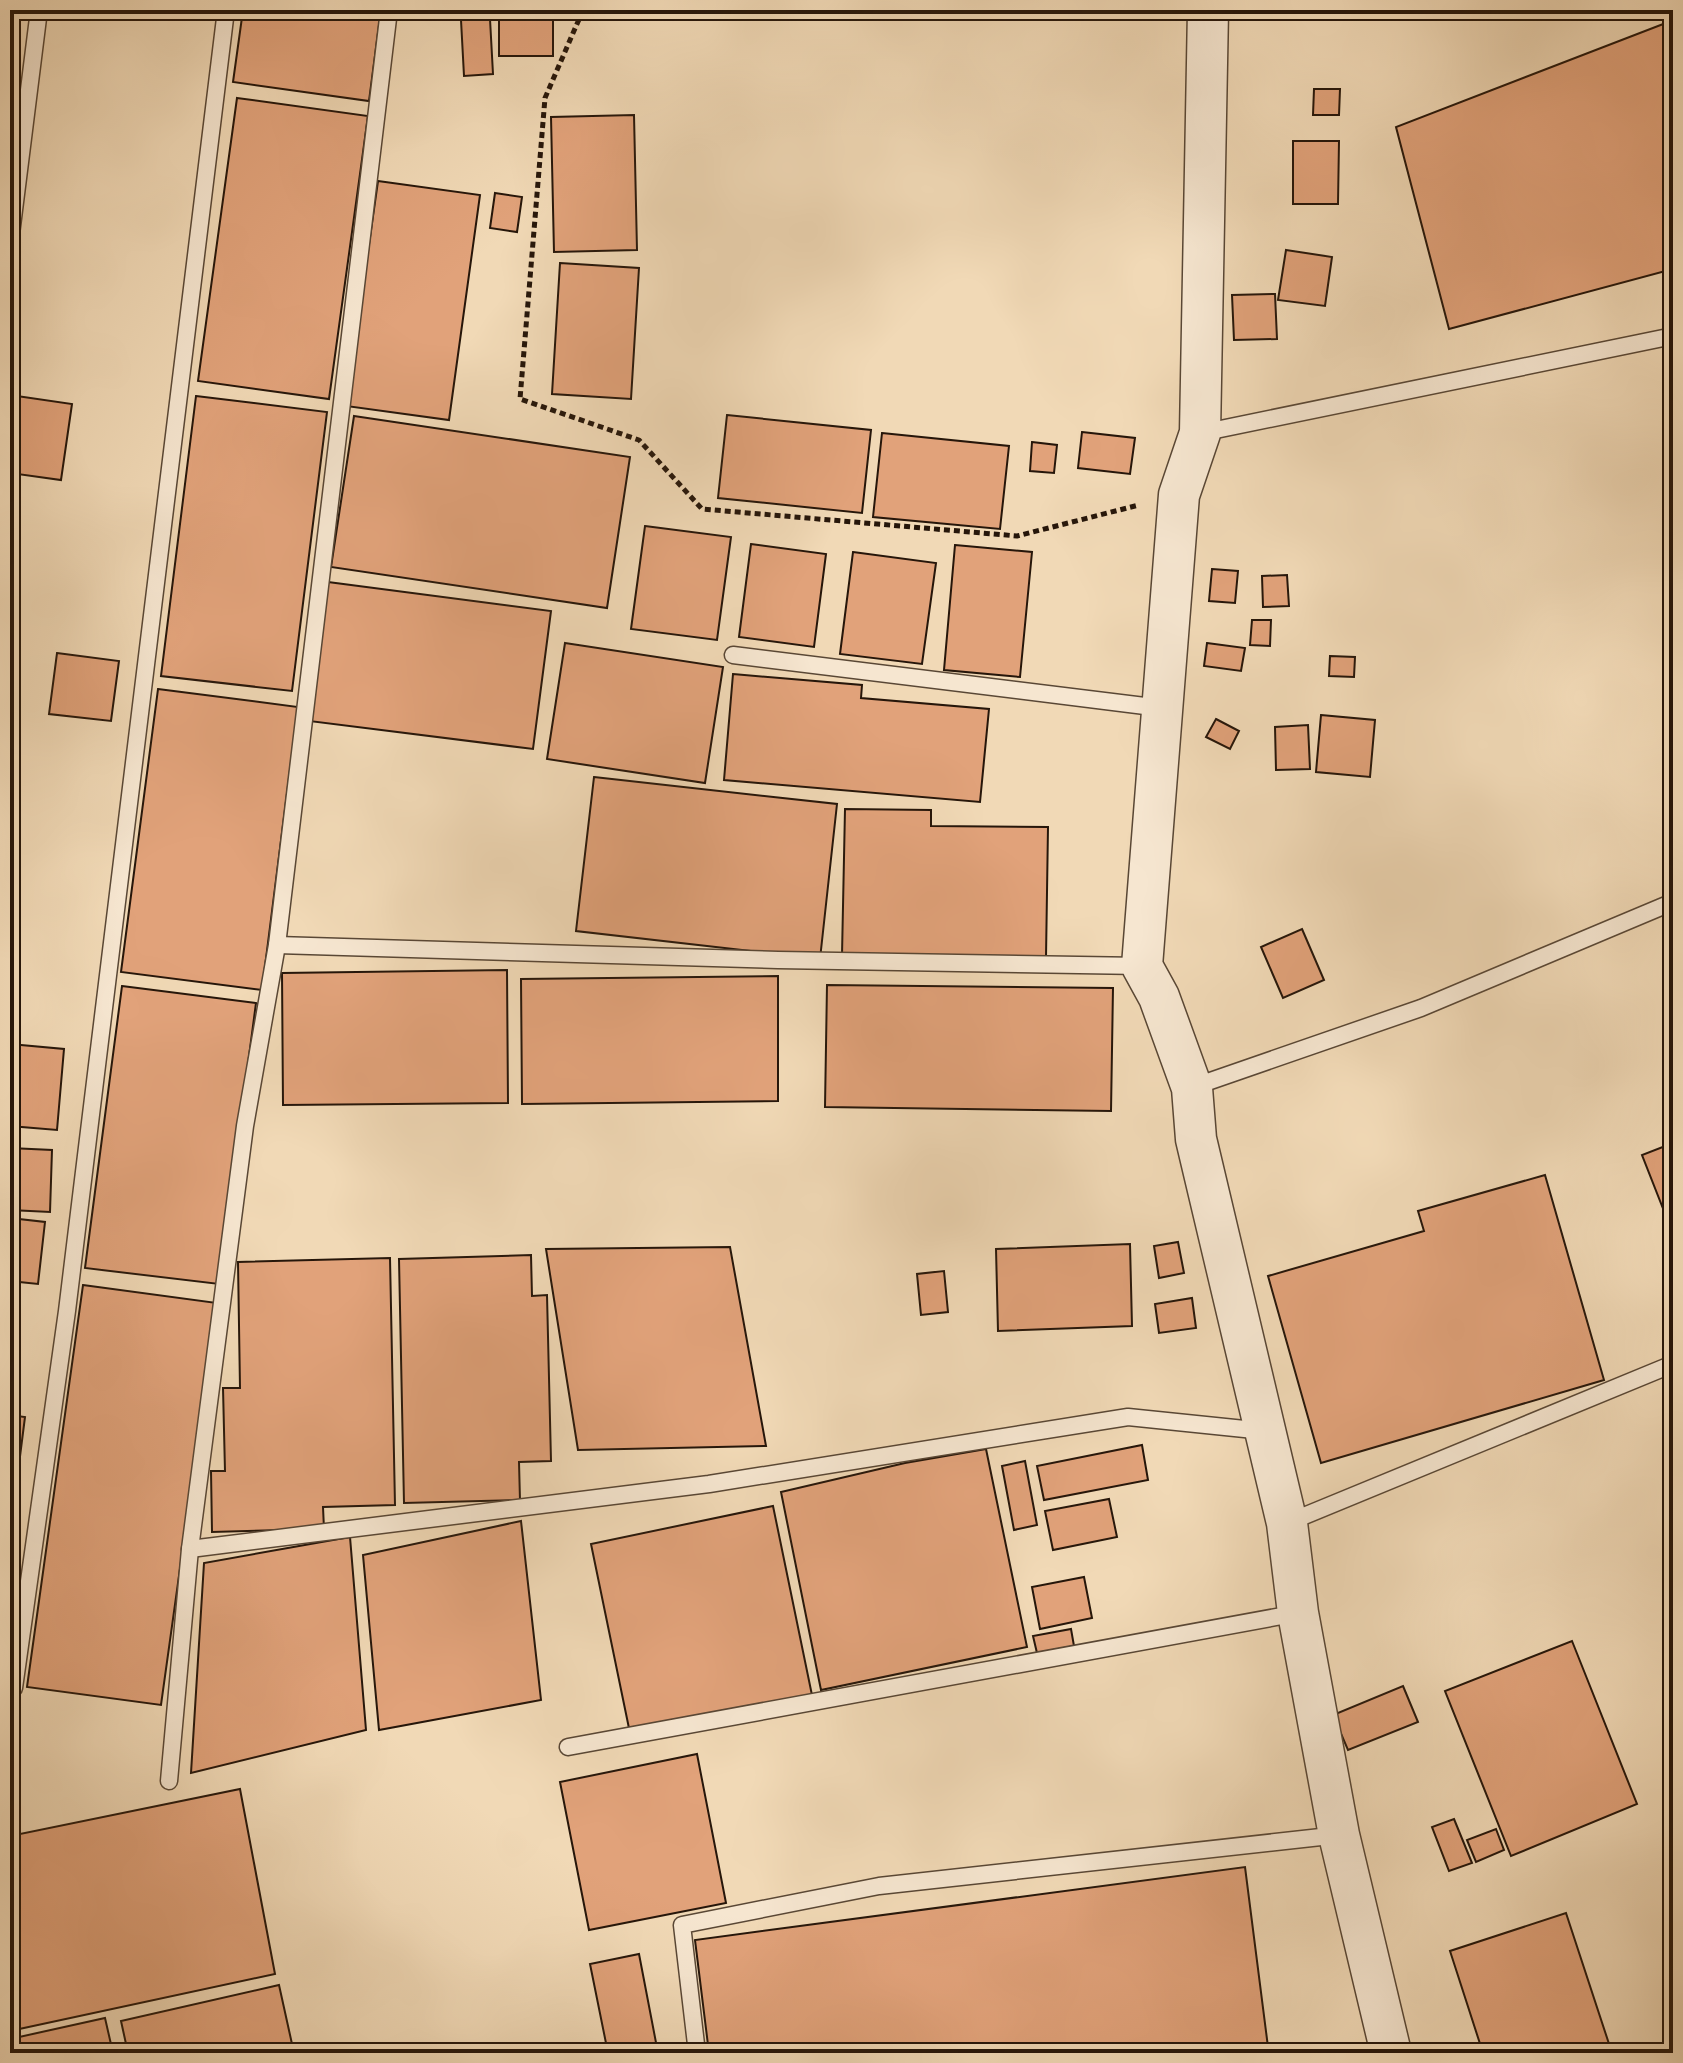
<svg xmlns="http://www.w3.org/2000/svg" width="1683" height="2063" viewBox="0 0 1683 2063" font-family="'IM FELL English',serif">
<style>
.building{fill:#e1a27a;stroke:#26160a;stroke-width:2}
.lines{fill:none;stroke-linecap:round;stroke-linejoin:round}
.service-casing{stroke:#594735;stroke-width:19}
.tertiary-casing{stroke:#594735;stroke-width:43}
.path{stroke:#26160a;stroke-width:5;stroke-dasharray:6 4;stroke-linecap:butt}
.service{stroke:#f6e6d0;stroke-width:16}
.tertiary{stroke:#f6e6d0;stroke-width:40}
</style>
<rect width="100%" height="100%" fill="#f1d9b6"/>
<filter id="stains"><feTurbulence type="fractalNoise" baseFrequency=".0025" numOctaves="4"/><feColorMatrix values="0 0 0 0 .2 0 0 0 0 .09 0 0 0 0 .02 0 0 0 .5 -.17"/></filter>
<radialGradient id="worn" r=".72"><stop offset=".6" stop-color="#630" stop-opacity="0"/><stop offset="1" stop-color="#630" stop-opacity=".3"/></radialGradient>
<g class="building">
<polygon points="243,10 381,10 369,101 233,82"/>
<polygon points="490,19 493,74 464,76 461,20"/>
<rect x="499" y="20" width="54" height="36"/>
<polygon points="1671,21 1673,269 1449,329 1396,127"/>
<polygon points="1314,89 1340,89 1339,115 1313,115"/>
<polygon points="237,98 368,116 329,399 198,381"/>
<polygon points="634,115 637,250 554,252 551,117"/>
<polygon points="1293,141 1339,141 1338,204 1293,204"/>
<polygon points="378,181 480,195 449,420 346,406"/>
<polygon points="495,193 522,197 517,232 490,228"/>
<polygon points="1286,250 1332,257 1325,306 1278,300"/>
<polygon points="560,263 639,268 631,399 552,394"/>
<polygon points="1275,294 1277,339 1234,340 1232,295"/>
<polygon points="10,395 72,404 61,480 10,473"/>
<polygon points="196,396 327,412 292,691 161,676"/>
<polygon points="727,415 871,430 862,513 718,498"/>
<polygon points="354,416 630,457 607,608 331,567"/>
<polygon points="1082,432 1135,438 1130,474 1078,468"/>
<polygon points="882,433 1009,446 1000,529 873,517"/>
<polygon points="1032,442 1057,445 1054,473 1030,471"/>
<polygon points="645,526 731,537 717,640 631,629"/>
<polygon points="751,544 826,554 814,647 739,637"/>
<polygon points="955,545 1032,552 1020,677 944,670"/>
<polygon points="853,552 936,563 922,664 840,654"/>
<polygon points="1212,569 1238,571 1235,603 1209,601"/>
<polygon points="1287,575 1289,606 1263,607 1262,576"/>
<polygon points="328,582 551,611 533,749 309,721"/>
<polygon points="1252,620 1271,620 1270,646 1250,645"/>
<polygon points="565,643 723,667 705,783 547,759"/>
<polygon points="1207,643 1245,648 1241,671 1204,666"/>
<polygon points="57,653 119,661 111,721 49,714"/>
<polygon points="1330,656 1355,657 1354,677 1329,676"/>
<polygon points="733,674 862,685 861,698 989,709 980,802 724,780"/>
<polygon points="158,689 298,707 262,990 121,972"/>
<polygon points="1321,715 1375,720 1370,777 1316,772"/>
<polygon points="1216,719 1239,731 1230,749 1206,737"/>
<polygon points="1308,725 1310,769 1276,770 1275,727"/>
<polygon points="594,777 837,804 820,959 576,931"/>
<polygon points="845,809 931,810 931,826 1048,827 1046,957 842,955"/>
<polygon points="1302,929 1324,980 1283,998 1261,947"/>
<polygon points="507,970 508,1103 283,1105 282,973"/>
<polygon points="778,976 778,1101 522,1104 521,979"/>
<polygon points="827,985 1113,988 1111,1111 825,1107"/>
<polygon points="122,986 256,1003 219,1284 85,1268"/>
<polygon points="10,1044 64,1049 57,1130 10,1126"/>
<polygon points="1673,1143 1673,1234 1642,1155"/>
<polygon points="10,1148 52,1150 50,1212 10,1210"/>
<polygon points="1545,1175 1604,1380 1321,1463 1268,1276 1424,1231 1418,1211"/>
<polygon points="10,1218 45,1222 38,1284 10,1281"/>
<polygon points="1178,1242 1184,1273 1159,1278 1154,1246"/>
<polygon points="1130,1244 1132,1326 998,1331 996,1249"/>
<polygon points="730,1247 766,1446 578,1450 546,1249"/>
<polygon points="531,1255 532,1296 547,1295 551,1461 519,1462 520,1500 404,1503 399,1259"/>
<polygon points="390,1258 395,1505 323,1507 324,1529 212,1532 211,1471 225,1471 223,1388 240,1388 238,1262"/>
<polygon points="944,1271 948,1312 921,1315 917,1274"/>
<polygon points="83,1285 217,1303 161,1705 27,1687"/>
<polygon points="1192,1298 1196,1328 1159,1333 1155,1304"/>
<polygon points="10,1415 25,1417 10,1535"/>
<polygon points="1142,1445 1148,1480 1044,1500 1037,1466"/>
<polygon points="986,1449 1027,1647 821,1690 781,1492 905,1463"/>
<polygon points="1025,1461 1037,1525 1014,1530 1002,1466"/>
<polygon points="1109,1499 1117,1537 1053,1550 1045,1511"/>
<polygon points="773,1506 813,1700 631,1738 591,1544"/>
<polygon points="521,1521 541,1700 379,1730 363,1555"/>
<polygon points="350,1537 366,1730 191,1773 204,1563"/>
<polygon points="1084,1577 1092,1618 1040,1629 1032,1587"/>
<polygon points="1071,1629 1074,1646 1037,1653 1033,1636"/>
<polygon points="1572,1641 1637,1804 1511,1856 1445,1691"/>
<polygon points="1403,1686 1418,1722 1348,1750 1333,1715"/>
<polygon points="697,1754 726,1903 589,1930 560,1782"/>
<polygon points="240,1789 275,1974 10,2031 10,1836"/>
<polygon points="1454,1819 1472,1863 1449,1871 1432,1827"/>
<polygon points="1496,1829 1504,1850 1476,1862 1467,1840"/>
<polygon points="1245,1867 1268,2047 1223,2053 709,2053 695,1940"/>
<polygon points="1566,1913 1612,2053 1483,2053 1450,1951"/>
<polygon points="639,1954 658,2053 608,2053 590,1964"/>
<polygon points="279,1985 294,2053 128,2053 121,2021"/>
<polygon points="105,2018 113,2053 10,2053 10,2039"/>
</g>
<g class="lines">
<g class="service-casing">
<g id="service">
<polyline points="10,242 39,10"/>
<polyline points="1201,433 1673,336"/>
<polyline points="733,655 1161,708"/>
<polyline points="277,945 778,960 1142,966"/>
<polyline points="1193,1087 1421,1008 1673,902"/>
<polyline points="1287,1523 1673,1364"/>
<polyline points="190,1549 709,1484 1128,1417 1264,1431"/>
<polyline points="14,1688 67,1311 226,10"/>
<polyline points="568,1747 1298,1613"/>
<polyline points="169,1781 190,1549 245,1126 277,945 389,10"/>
<polyline points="697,2053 682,1925 879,1886 1339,1835"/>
</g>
</g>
<g class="tertiary-casing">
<polyline id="tertiary" points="1208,10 1200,433 1179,495 1142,966 1159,997 1192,1088 1196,1139 1287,1523 1298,1613 1339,1835 1391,2053"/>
</g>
<polyline class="path" points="583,10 545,98 520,399 639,440 702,509 1017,536 1139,505"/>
<use href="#service" class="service"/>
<use href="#tertiary" class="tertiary"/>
</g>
<rect width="1683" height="2063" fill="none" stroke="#f1d9b6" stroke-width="40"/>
<rect x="12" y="12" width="1659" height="2039" fill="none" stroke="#26160a" stroke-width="4"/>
<rect x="20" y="20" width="1643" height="2023" fill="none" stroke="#26160a" stroke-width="2"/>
<rect width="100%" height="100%" filter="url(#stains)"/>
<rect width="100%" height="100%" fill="url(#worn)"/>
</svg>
